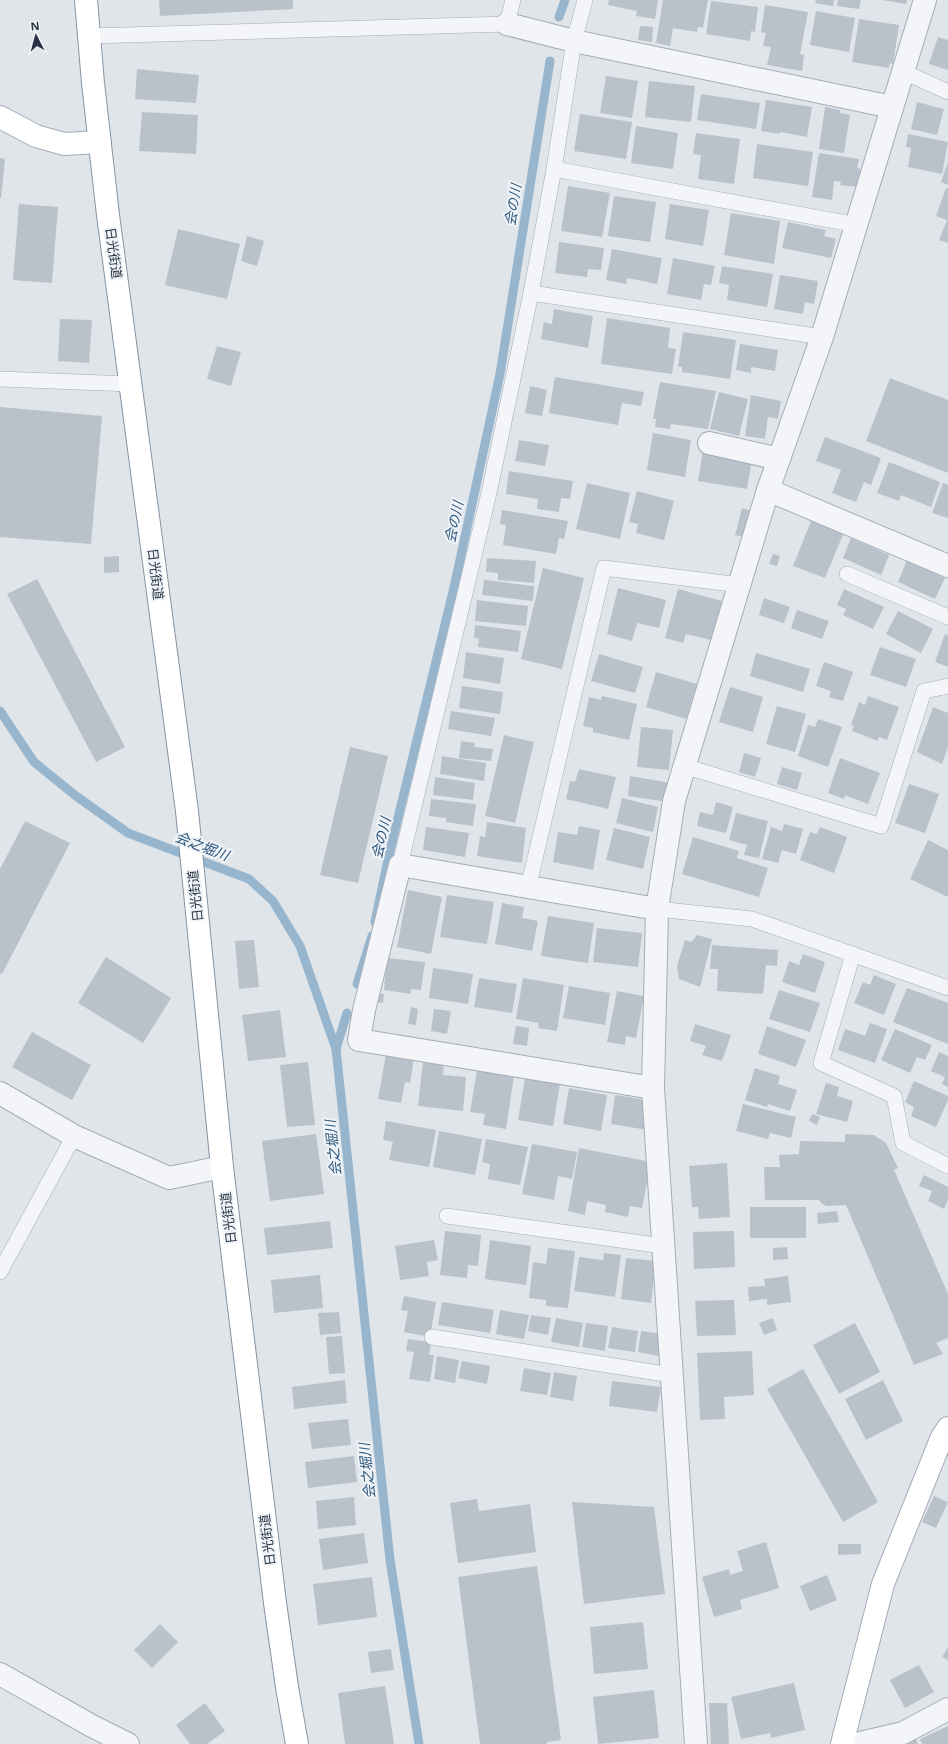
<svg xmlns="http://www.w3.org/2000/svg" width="948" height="1744" viewBox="0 0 948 1744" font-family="'Open Sans','Noto Sans JP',sans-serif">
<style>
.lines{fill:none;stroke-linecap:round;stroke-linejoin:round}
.stream{stroke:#97b6ce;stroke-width:9}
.building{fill:#b9c1cb}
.lane-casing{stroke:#a5acb5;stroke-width:16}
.street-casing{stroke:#a5acb5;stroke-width:24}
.secondary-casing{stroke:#a5acb5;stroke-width:24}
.highway-casing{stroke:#8693a3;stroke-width:24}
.lane{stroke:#f3f5f8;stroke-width:15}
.street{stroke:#f3f5f8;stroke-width:22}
.secondary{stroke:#fff;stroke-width:22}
.highway{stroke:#fff;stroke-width:22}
.labels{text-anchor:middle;stroke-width:4;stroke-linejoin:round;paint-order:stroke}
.street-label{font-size:13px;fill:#273344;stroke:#f0f4f8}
.water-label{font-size:14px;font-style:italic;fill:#2c567c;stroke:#f0f4f8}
</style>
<rect width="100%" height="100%" fill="#e0e5ea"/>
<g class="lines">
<g class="stream">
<polyline points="559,17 565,0"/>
<polyline points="0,711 34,762 76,796 128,833 249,879 273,901 300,946 336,1049 390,1560 419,1744"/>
<polyline points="375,922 389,855 455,583 500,374 550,61"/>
<polyline points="357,984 372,936"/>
<polyline points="336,1049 347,1013"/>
</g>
</g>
<g class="building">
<polygon points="159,0 293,0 293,9 160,16"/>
<polygon points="609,0 658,0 655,19 636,16 637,11 608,5"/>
<polygon points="663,0 708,0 703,28 698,27 697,32 673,28 670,46 656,43"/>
<polygon points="816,0 834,0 833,6 815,3"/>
<polygon points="838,0 861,0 859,9 837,6"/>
<polygon points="882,0 907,0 906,4"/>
<polygon points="711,1 758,7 755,32 751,31 750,41 706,34"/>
<polygon points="765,5 808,12 800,54 804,55 802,71 767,65 771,47 763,46 766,33 761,32"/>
<polygon points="816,11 855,18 849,52 810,45"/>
<polygon points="859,19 899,25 893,64 890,63 889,68 852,62"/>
<polygon points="640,26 653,27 652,42 638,40"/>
<polygon points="938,37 948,40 948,70 929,64"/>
<polygon points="137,69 199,75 196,103 135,99"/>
<polygon points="606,76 638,81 632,118 600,113"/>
<polygon points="649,81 695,86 691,122 645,117"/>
<polygon points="701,94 760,103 756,129 697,120"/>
<polygon points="766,100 812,107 807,137 780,132 780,134 761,131"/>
<polygon points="917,102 944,109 937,135 911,129"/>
<polygon points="825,107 840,110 840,113 850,115 844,153 819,149"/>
<polygon points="142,112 198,115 196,154 139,151"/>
<polygon points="580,114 632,122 626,159 574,151"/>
<polygon points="636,126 678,133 673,169 631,163"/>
<polygon points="696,133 740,139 734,184 698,179 701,155 693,154"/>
<polygon points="908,134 948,142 942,174 908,167 911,148 906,147"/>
<polygon points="757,144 813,152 808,186 753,178"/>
<polygon points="819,153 859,159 857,168 860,169 858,187 840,185 841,182 834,181 832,200 812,197"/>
<polygon points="0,158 5,159 1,198 0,198"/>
<polygon points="948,162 948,185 941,182"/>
<polygon points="568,186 610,193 602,237 561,231"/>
<polygon points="946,188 948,189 948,243 939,240 947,220 936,216"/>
<polygon points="614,196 656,202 650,242 608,236"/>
<polygon points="19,204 58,207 52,283 13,280"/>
<polygon points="670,204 709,210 703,246 665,239"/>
<polygon points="731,213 780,221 774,264 724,255"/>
<polygon points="788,222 826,230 824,236 836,239 831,258 782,248"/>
<polygon points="178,229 240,244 227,299 165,285"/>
<polygon points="247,236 264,241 257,266 241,261"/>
<polygon points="559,242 604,248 601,270 588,269 587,277 555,273"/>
<polygon points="612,249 662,258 657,284 627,278 626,284 606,280"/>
<polygon points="673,258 715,266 711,285 704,284 701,300 667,294"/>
<polygon points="722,266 773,274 767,307 727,300 729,285 719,283"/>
<polygon points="780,275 818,281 814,304 805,302 803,314 774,309"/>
<polygon points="554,309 593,316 588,348 541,339 544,322 552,324"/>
<polygon points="607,318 670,328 668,348 676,349 672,374 601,364"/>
<polygon points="60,319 92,320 89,363 58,361"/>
<polygon points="683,332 736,340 730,379 682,372 682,367 678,367"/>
<polygon points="740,344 778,350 775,371 751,367 751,373 736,370"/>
<polygon points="217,346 241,352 231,386 207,379"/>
<polygon points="555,377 644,392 641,406 622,403 618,425 549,413"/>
<polygon points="890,378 948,400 948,473 866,441"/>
<polygon points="660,382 716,391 708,429 671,424 670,429 655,427 656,419 653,419"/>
<polygon points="530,386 547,390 542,416 525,413"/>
<polygon points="719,392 748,399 739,436 710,429"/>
<polygon points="751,395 781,401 778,419 768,417 765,439 745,436"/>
<polygon points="0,407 102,416 91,544 0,537"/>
<polygon points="653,433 691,440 685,477 647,470"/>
<polygon points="825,437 881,458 871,485 864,482 856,502 832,493 841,470 816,461"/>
<polygon points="519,440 549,445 545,466 515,461"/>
<polygon points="703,451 752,459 747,489 698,481"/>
<polygon points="889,462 940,482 931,507 901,495 899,501 877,493"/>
<polygon points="509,471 573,481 570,499 561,498 559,512 537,509 538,499 506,494"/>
<polygon points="587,483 630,493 620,539 576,529"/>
<polygon points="943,483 948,485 948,518 932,513"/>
<polygon points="637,491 674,501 664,540 636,533 638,524 629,522"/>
<polygon points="742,508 751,511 745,537 735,535"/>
<polygon points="502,510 568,521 564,539 559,538 556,554 503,545 506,525 500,524"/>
<polygon points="812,519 844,532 825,578 793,566"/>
<polygon points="851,538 889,555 881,575 843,558"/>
<polygon points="773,554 780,556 777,566 769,564"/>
<polygon points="119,556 119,572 104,573 104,557"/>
<polygon points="487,558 536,561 534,583 498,580 498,573 486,572"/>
<polygon points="907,560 945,578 935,599 898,582"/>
<polygon points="543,568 584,578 562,669 521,659"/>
<polygon points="37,579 125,747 96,762 7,594"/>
<polygon points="484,580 534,586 533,601 482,595"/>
<polygon points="618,588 666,600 659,628 637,623 632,641 607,634"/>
<polygon points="678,589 722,601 711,640 686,634 683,643 665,638"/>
<polygon points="844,589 884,607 873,629 843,615 846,609 837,605"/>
<polygon points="764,598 790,607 784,623 759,615"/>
<polygon points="477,600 528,606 526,626 475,621"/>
<polygon points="797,610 829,621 822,639 791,628"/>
<polygon points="898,611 933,629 921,653 886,634"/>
<polygon points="475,625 521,631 518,652 478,647 479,638 474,638"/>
<polygon points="945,634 948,635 948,667 935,662"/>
<polygon points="880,647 916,659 906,687 870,675"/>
<polygon points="466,652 504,658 500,684 463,678"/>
<polygon points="756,653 810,669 803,692 750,676"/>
<polygon points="599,654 643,667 635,693 591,681"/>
<polygon points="824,662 853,672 843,701 829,697 831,691 816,686"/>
<polygon points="656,672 697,684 686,719 646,707"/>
<polygon points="462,686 503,692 500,714 459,708"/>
<polygon points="730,687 763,697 753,732 719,722"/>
<polygon points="602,696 637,704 629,740 593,732 593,728 583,726 589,697 601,700"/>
<polygon points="868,696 899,707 887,740 879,737 878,741 852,731 854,726 851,725 859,702 865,705"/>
<polygon points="777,706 806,714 795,752 766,744"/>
<polygon points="933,707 948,713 948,747 942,764 917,752"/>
<polygon points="451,711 495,718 491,736 448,729"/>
<polygon points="818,719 842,727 828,767 798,756 808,725 815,727"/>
<polygon points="641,727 673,730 669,770 637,767"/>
<polygon points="504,735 534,742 515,823 485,816"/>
<polygon points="461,741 475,743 474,747 493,749 491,761 459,758"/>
<polygon points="350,747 388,756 358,883 320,875"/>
<polygon points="744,753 761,758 755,777 739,772"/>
<polygon points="442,756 486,763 484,781 440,774"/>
<polygon points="840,758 880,773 868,804 845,795 844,799 828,793"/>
<polygon points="782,767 802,773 797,790 777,784"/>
<polygon points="579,769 616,777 608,809 566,799 570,781 575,782"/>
<polygon points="630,776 671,783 668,802 628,796"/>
<polygon points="435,777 475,783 473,800 433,795"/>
<polygon points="909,784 939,794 925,833 895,823"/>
<polygon points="622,798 658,807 653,832 616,823"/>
<polygon points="431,799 476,804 473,826 446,822 446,818 429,816"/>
<polygon points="716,802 733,807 726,833 697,826 700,812 713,815"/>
<polygon points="736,813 768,821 759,858 744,855 747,845 729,840"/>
<polygon points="25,821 70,843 2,974 0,973 0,869"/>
<polygon points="487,822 526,828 522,863 477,856 480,836 485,837"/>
<polygon points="784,824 803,829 796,854 782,850 778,863 762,859 771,827 782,831"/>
<polygon points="579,826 600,830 593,870 553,862 558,832 577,835"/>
<polygon points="426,827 469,833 465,857 423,850"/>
<polygon points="820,827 847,837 834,873 800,860 810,832 817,834"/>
<polygon points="614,828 650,837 643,869 606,860"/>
<polygon points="693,837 739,851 737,858 768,868 759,897 682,874"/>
<polygon points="928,840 948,850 948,897 910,879"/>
<polygon points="408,890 442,897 431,954 397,947"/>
<polygon points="447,895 494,902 487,944 440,937"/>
<polygon points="502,903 524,907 522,918 538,921 532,951 495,944"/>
<polygon points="548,916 594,923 588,963 541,956"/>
<polygon points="597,928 642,933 638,967 593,962"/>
<polygon points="697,935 712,939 700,987 679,979 677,966 685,940 691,942"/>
<polygon points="254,940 259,987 239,989 235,941"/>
<polygon points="712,945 778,950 777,966 766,965 763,994 717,991 718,969 710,969"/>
<polygon points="803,954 825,962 815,993 782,982 789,961 799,965"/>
<polygon points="106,957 171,998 143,1043 78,1003"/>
<polygon points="387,958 425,962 421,990 411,989 411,994 384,990"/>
<polygon points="433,968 473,974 468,1004 429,998"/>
<polygon points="874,975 896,984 884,1015 854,1003 863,982 870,985"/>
<polygon points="479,978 517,984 512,1013 474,1007"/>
<polygon points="523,978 564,985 557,1031 538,1028 539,1023 516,1019"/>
<polygon points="569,986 610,993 605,1025 563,1018"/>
<polygon points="907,988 948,1003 948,1044 893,1022"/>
<polygon points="779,990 820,1003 810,1032 769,1019"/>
<polygon points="617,991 644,996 636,1038 626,1036 625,1045 607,1042"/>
<polygon points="377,993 384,994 383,1003 376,1002"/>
<polygon points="411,1007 418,1009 416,1025 408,1024"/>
<polygon points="434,1009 451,1011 447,1034 431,1031"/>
<polygon points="280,1010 286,1057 248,1061 242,1015"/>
<polygon points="870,1023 887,1029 875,1063 838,1050 845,1029 865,1036"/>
<polygon points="695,1024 731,1035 722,1061 702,1055 706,1046 690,1041"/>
<polygon points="516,1026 529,1028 527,1046 513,1044"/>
<polygon points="767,1026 806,1040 796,1067 758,1054"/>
<polygon points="895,1029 932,1045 925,1060 917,1057 910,1073 881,1060"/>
<polygon points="32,1032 91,1065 72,1100 12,1067"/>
<polygon points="939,1052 948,1056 948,1087 942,1084 945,1077 931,1071"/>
<polygon points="386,1054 414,1058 410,1083 405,1082 401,1103 378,1099"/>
<polygon points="423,1061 444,1063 443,1075 466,1077 463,1111 418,1106"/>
<polygon points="308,1062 315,1125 287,1127 280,1065"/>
<polygon points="755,1068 780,1076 778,1084 797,1090 790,1111 768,1104 767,1107 745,1100"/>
<polygon points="477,1070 514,1076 506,1129 483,1125 485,1114 470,1112"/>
<polygon points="525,1078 560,1084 553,1126 518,1120"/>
<polygon points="914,1081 948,1096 948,1100 936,1127 911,1116 914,1107 905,1102"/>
<polygon points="826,1083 839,1087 837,1096 853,1101 847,1122 816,1114"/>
<polygon points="569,1088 607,1095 601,1131 563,1124"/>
<polygon points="615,1095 654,1101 648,1130 611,1124"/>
<polygon points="743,1104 796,1117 791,1138 770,1133 768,1139 736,1131"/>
<polygon points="812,1114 820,1117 817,1125 809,1121"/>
<polygon points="386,1121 436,1130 429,1167 389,1160 393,1142 383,1140"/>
<polygon points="439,1131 482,1139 475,1175 433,1167"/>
<polygon points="316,1134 324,1194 270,1201 262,1141"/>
<polygon points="845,1134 874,1135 886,1143 898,1168 894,1170 948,1294 948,1338 936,1343 943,1354 914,1365 846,1205 827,1206 822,1204 819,1200 765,1200 764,1167 780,1167 779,1155 799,1154 800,1141 845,1142"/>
<polygon points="486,1139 528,1147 520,1185 488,1179 490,1164 482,1162"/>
<polygon points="532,1144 577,1152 572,1179 558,1176 554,1200 522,1194"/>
<polygon points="579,1148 651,1162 642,1208 630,1206 628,1217 605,1212 606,1205 587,1201 585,1215 568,1211"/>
<polygon points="727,1163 730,1217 699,1219 698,1207 692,1207 689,1166"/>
<polygon points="924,1175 948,1187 948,1200 944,1209 928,1201 932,1191 919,1186"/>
<rect x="750" y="1207" width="56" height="31"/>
<polygon points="837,1211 839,1222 818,1224 817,1213"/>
<polygon points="330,1221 333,1248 267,1255 264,1228"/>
<polygon points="445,1231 481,1235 478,1266 468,1265 467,1278 440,1275"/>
<polygon points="734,1231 735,1267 694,1269 693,1232"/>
<polygon points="434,1240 438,1260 427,1262 429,1276 400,1280 395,1246"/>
<polygon points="490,1240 531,1246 526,1285 485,1279"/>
<polygon points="787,1247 788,1259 773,1260 773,1248"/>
<polygon points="548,1248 575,1251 568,1308 546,1306 546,1300 529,1298 533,1262 546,1264"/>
<polygon points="604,1253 621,1255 615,1297 574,1291 579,1257 603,1260"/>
<polygon points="626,1258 656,1261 651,1303 621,1299"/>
<polygon points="320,1275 323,1308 274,1313 271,1280"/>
<polygon points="788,1276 791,1302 767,1305 767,1299 749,1301 748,1287 765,1286 764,1279"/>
<polygon points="404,1296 436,1302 430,1337 404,1332 408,1311 401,1310"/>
<polygon points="734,1300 736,1335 697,1336 695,1301"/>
<polygon points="442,1302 494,1310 490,1333 438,1325"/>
<polygon points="500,1310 529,1315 524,1339 496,1334"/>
<polygon points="339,1312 341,1333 320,1335 318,1313"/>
<polygon points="531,1315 551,1318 548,1335 528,1331"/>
<polygon points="556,1318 583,1323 579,1347 551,1342"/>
<polygon points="773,1318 777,1330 764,1335 759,1323"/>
<polygon points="586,1323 608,1326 605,1351 582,1347"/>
<polygon points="855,1323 880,1372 839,1394 813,1345"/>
<polygon points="612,1327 638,1331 635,1352 608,1348"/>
<polygon points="641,1331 663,1334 659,1356 638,1352"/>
<polygon points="342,1336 345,1373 329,1374 326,1337"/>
<polygon points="408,1339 431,1342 429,1355 434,1355 430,1382 409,1379 414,1352 406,1351"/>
<polygon points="752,1351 754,1395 724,1397 725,1419 700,1420 697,1353"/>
<polygon points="437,1356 459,1360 455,1383 434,1379"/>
<polygon points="462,1361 490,1366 487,1384 458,1378"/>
<polygon points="524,1368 551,1373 547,1395 520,1391"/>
<polygon points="803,1369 878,1502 843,1522 767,1389"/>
<polygon points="554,1372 577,1376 573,1401 550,1397"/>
<polygon points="345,1380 347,1403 294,1409 292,1387"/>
<polygon points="883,1380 903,1421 866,1440 845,1399"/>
<polygon points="612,1381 661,1387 657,1412 609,1406"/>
<polygon points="348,1419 351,1445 312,1449 308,1423"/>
<polygon points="354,1456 357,1482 308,1488 305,1462"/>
<polygon points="934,1496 948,1502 936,1528 922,1522"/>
<polygon points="354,1497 356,1525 318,1529 316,1501"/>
<polygon points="477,1499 479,1511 530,1504 536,1552 458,1563 450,1503"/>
<polygon points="572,1502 654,1507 665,1594 584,1604"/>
<polygon points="364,1533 368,1563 323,1570 319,1539"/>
<polygon points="766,1542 779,1588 740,1600 742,1609 714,1617 702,1577 729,1569 730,1575 743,1571 737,1551"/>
<polygon points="838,1544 861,1544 861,1554 838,1555"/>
<polygon points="537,1566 561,1740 547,1742 547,1744 480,1744 458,1577"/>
<polygon points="827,1575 837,1600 810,1611 800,1586"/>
<polygon points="372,1577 377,1617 318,1625 313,1584"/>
<polygon points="643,1622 648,1669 594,1674 590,1627"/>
<polygon points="160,1624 178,1642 152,1668 134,1650"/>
<polygon points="948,1647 948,1660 942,1657"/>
<polygon points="391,1649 394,1670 371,1673 368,1652"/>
<polygon points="919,1665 934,1692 905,1708 890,1680"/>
<polygon points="794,1683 805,1730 771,1738 770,1733 741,1739 731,1697"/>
<polygon points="385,1686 394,1744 345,1744 338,1693"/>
<polygon points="654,1690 659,1738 598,1744 593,1697"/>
<polygon points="205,1703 225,1731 207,1744 190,1744 176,1725"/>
<polygon points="709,1703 727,1703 729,1744 711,1744"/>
<polygon points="948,1726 948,1744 922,1744 920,1739"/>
<polygon points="915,1738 918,1744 902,1744"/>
</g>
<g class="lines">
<g class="lane-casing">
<g id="lane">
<polyline points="89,36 507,24 513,0"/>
<polyline points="904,72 948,92"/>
<polyline points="554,169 857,225"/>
<polyline points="531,293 822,337"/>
<polyline points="0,379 131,384"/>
<polyline points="847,574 948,617"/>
<polyline points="684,766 881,826 924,691 948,686"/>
<polyline points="400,865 489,493 531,293 554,169 574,41 585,0"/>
<polyline points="528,888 604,568 740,585"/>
<polyline points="657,909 752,919 948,988"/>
<polyline points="853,954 821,1063 894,1096 903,1143 948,1166"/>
<polyline points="447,1216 663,1246"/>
<polyline points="0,1272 74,1136"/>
<polyline points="432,1337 671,1375"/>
</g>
</g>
<g class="street-casing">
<g id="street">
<polyline points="507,24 574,41 892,107"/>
<polyline points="709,443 779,459"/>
<polyline points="768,490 948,566"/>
<polyline points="653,1088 359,1040 364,1010 400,865 657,909"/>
<polyline points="0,1093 74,1136 169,1178 222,1167"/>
<polyline points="0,1674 92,1726 128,1744"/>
<polyline points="696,1744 653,1088 657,909 674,801 768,490 822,337 925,0"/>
<polyline points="856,1744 903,1733 948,1709"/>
</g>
</g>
<g class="secondary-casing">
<g id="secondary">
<polyline points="0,117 36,136 64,144 100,142"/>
<polyline points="842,1744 883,1584 942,1437 948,1428"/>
</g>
</g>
<g class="highway-casing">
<polyline id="highway" points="86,0 93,83 108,215 187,811 222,1167 275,1603 287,1687 297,1744"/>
</g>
<use href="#lane" class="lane"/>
<use href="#street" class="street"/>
<use href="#secondary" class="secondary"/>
<use href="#highway" class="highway"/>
</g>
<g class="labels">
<g class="street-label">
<text transform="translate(114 253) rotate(82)" y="5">日光街道</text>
<text transform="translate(156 574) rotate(83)" y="5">日光街道</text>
<text transform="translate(195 896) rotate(-96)" y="5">日光街道</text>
<text transform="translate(228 1218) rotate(-97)" y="5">日光街道</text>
<text transform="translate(267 1540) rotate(-97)" y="5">日光街道</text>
</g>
<g class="water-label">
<text transform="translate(513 205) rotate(-81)" y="5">会の川</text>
<text transform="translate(454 522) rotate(-78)" y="5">会の川</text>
<text transform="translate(381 838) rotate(-77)" y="5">会の川</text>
<text transform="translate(202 846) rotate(21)" y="5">会之堀川</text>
<text transform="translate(333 1148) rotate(-96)" y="5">会之堀川</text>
<text transform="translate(367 1471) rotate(-96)" y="5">会之堀川</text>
</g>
</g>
<g transform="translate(36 36) rotate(354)" stroke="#f0f4f8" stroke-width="3" paint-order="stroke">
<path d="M0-3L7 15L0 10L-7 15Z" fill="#273344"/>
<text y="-6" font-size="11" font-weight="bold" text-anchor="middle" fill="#273344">N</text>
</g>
</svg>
